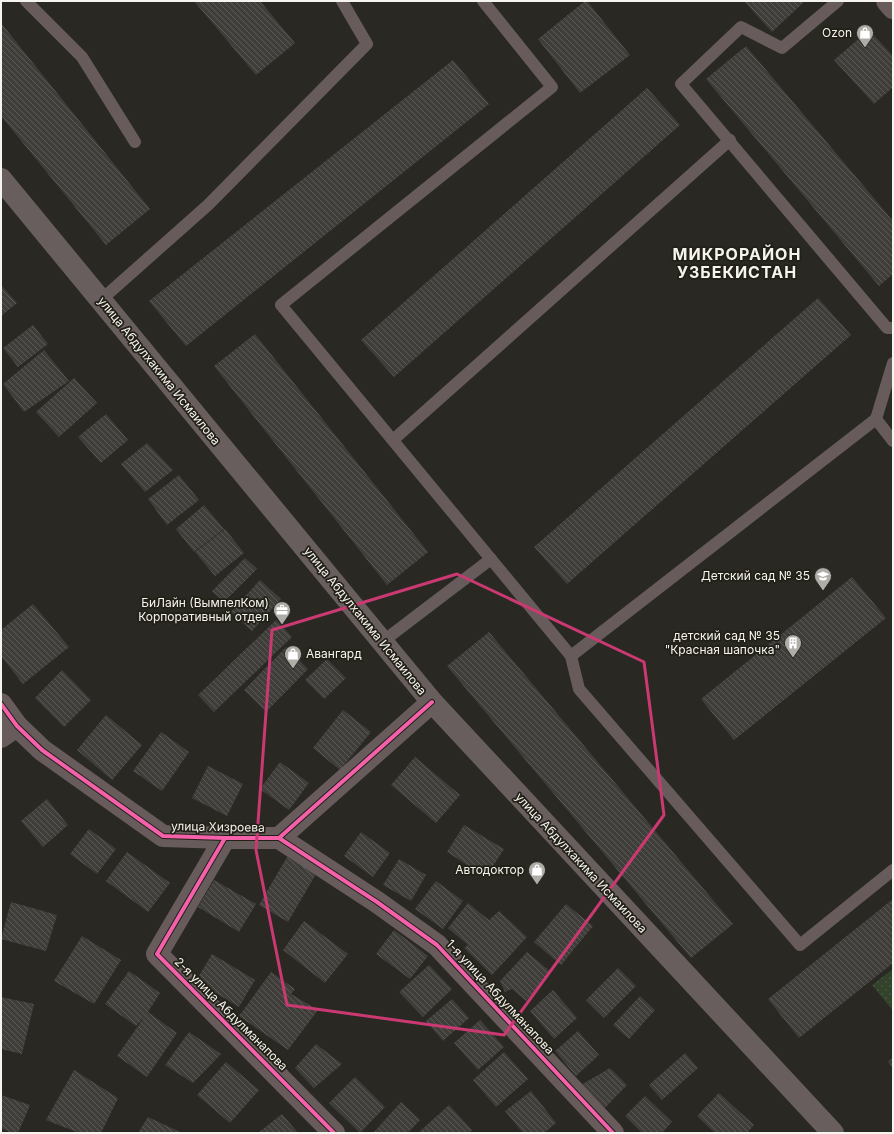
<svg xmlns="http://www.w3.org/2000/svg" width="894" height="1134" viewBox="0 0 894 1134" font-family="Inter,sans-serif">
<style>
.grass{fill:url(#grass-dots)}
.building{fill:url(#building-back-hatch)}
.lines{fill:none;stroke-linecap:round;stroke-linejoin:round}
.lane{stroke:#675b5c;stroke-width:12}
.street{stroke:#675b5c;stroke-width:22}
.secondary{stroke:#695e5e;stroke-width:22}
.cycleway-casing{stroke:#222017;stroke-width:6}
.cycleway{stroke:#f560ab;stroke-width:4}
.marked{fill:none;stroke:#ca3971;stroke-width:3;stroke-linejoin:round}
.labels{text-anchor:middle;stroke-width:3.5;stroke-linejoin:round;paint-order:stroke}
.poi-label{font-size:12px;fill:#f5f4ee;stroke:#222017;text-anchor:end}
.street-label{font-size:12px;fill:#f5f4ee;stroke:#222017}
.district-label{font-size:16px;font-weight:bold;letter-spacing:1px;fill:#f5f4ee;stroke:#222017}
</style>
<defs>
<pattern id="grass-dots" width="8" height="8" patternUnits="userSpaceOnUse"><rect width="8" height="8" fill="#32422b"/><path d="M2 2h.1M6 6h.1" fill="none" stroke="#465540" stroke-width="1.8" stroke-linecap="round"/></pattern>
<pattern id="building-back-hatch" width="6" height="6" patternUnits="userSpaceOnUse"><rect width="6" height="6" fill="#3f3e3a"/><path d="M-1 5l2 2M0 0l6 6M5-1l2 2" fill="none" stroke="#5b5a57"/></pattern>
</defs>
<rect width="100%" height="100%" fill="#292823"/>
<polygon class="grass" points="893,969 893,1011 872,985"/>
<g class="building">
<polygon points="194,1 260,1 295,43 256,75"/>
<polygon points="585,1 587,1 630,55 580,93 538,39"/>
<polygon points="744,1 805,1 772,32"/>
<polygon points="1,23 150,209 106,245 1,116"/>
<polygon points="869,30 893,56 893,87 874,104 834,60"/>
<polygon points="746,46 893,221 893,274 879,286 706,79"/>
<polygon points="453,60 489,104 186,346 149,301"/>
<polygon points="647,88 680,125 394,377 361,340"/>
<polygon points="1,285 17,303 1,316"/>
<polygon points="818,298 851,335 567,584 534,547"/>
<polygon points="33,325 48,344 18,367 3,348"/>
<polygon points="255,334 428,552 387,585 214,366"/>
<polygon points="44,350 69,381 24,412 3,384"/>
<polygon points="74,378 97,403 59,437 36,412"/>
<polygon points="106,414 128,440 101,463 78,437"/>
<polygon points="147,443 173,470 145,492 121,464"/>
<polygon points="179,475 199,500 167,525 148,499"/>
<polygon points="204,505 224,529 194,552 176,529"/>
<polygon points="225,529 244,553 215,576 195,552"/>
<polygon points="245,558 257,569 224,602 212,591"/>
<polygon points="852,577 886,618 734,740 701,699"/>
<polygon points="260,580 281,599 252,631 231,612"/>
<polygon points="33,604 69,647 23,684 1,656 1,630"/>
<polygon points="276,620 292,637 214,712 198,695"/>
<polygon points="489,632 733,924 691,958 447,666"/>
<polygon points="286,647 308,669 266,712 244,690"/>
<polygon points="327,659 346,678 324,699 305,680"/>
<polygon points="62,670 91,700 64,727 35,698"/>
<polygon points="343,710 371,732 340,770 313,748"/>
<polygon points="106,715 142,745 112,780 77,750"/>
<polygon points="161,732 189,752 162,791 133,771"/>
<polygon points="415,757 460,795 436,823 391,785"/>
<polygon points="280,762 309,783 289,810 260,789"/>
<polygon points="208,766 243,784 227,816 192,798"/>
<polygon points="47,799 68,825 43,847 21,821"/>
<polygon points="464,825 504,849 486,877 447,852"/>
<polygon points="89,829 116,849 97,874 70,854"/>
<polygon points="361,832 390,853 373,877 344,856"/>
<polygon points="127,852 170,883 148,912 106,881"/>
<polygon points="287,857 316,874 288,922 259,905"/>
<polygon points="399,859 426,875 411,901 383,885"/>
<polygon points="214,880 256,904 239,932 198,907"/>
<polygon points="436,881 463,901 443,929 415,909"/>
<polygon points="893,899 893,963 799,1038 768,999"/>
<polygon points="11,902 57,915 46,951 1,939"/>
<polygon points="468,903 489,920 499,911 527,937 492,975 464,948 468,945 448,928"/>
<polygon points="566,904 593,926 561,965 534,942"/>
<polygon points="304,921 348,954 325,983 283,950"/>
<polygon points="394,930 428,956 410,979 376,954"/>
<polygon points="82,936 121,960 94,1004 54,981"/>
<polygon points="527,952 551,972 526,1001 512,989 505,992 500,981"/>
<polygon points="212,954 255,980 239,1007 196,981"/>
<polygon points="429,965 452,989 423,1017 399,992"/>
<polygon points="618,968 636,986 604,1018 586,1000"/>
<polygon points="129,971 160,993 148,1012 177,1033 147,1077 117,1056 145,1016 136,1026 105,1004"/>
<polygon points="271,972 295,989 291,994 318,1010 288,1050 239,1016"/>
<polygon points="553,990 577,1018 554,1039 530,1011"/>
<polygon points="640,996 655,1010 629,1039 613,1025"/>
<polygon points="1,997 34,1004 22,1054 1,1049"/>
<polygon points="452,999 469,1018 443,1041 426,1021"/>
<polygon points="480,1020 504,1047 478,1070 454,1043"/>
<polygon points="578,1031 599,1055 576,1076 555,1051"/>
<polygon points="189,1032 221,1054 193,1083 165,1065"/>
<polygon points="316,1044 342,1064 314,1088 295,1068"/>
<polygon points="504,1052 528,1079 496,1107 473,1080"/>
<polygon points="685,1053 698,1068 662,1100 649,1085"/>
<polygon points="893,1058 893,1069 888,1061"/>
<polygon points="226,1062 259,1090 230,1123 197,1095"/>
<polygon points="610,1068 627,1085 605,1108 581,1085"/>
<polygon points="74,1070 118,1098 101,1133 79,1133 46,1120"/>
<polygon points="355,1077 385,1107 360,1133 329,1103"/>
<polygon points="531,1091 556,1123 544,1133 523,1133 505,1111"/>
<polygon points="719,1093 754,1125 747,1133 715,1133 697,1116"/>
<polygon points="1,1095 30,1105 18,1133 12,1133 1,1128"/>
<polygon points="645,1096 672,1122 662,1133 642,1133 625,1116"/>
<polygon points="401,1102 420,1120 408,1133 373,1133"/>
<polygon points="449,1105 472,1130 470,1133 418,1133"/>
<polygon points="282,1114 298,1133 258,1133"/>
<polygon points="148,1117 182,1133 138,1133"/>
</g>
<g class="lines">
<g class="lane">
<polyline points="26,1 82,57 135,142"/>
<polyline points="483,1 552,87 281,305 571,656 876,419 893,441"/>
<polyline points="838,1 782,48 741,27 681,84 887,328 893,328"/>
<polyline points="101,300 208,205 367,44 342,1"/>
<polyline points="876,419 893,363"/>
<polyline points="393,440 730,140"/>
<polyline points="382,642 491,559"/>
<polyline points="571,656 579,689 800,945 893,870"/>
</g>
<g class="street">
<polyline points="887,1 893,8"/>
<polyline points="1,704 17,726 42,750 163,836 225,838 279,838 432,702"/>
<polyline points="1,737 17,726"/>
<polyline points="225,838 157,954 334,1133"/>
<polyline points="279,838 377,902 437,945 613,1133"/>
</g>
<polyline class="secondary" points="1,179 432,702 833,1133"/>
<g class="cycleway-casing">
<g id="cycleway">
<polyline points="1,704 17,726 42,750 163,836 225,838 279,838 432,702"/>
<polyline points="225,838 157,954 334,1133"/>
<polyline points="279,838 377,902 437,945 613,1133"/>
</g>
</g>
<use href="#cycleway" class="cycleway"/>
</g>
<path class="marked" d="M457,574L644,662L664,815L504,1035L287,1005L256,850L272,630Z"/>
<defs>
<g id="shop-pin" transform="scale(0.9)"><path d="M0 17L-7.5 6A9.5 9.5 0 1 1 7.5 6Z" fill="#aeada7" stroke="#222017"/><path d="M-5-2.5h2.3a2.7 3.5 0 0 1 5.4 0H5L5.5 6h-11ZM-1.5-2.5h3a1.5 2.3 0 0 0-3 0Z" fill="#fff"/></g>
<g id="school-pin" transform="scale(0.9)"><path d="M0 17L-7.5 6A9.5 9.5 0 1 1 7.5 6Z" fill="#aeada7" stroke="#222017"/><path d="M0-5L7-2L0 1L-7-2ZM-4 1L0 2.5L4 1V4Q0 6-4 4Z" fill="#fff"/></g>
<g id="office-pin" transform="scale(0.9)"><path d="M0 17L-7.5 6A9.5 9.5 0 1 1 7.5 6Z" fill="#aeada7" stroke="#222017"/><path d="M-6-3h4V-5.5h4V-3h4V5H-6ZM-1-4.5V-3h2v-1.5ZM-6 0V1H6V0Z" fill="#fff"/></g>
<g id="building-pin" transform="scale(0.9)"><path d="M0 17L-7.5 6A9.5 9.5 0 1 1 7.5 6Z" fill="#aeada7" stroke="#222017"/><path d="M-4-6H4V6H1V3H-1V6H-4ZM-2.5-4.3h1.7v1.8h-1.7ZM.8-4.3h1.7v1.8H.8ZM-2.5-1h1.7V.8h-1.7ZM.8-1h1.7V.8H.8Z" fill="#fff"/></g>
</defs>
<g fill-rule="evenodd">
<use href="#shop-pin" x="865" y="33"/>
<use href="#school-pin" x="823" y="576"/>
<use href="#office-pin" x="282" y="610"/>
<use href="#building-pin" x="793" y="643"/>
<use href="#shop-pin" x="293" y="654"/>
<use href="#shop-pin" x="537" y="870"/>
</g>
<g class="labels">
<g class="poi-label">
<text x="852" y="37">Ozon</text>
<text x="810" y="580">Детский сад № 35</text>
<text x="269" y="607">БиЛайн (ВымпелКом)<tspan x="269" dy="14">Корпоративный отдел</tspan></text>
<text x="780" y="640">детский сад № 35<tspan x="780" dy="14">"Красная шапочка"</tspan></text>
<text x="306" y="658" text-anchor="start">Авангард</text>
<text x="524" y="874">Автодоктор</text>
</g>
<g class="street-label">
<text transform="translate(159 371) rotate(51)" y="4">улица Абдулхакима Исмаилова</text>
<text transform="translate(365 621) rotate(51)" y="4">улица Абдулхакима Исмаилова</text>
<text transform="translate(218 827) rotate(1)" y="4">улица Хизроева</text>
<text transform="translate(581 863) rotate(47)" y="4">улица Абдулхакима Исмаилова</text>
<text transform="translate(500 997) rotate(47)" y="4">1-я улица Абдулманапова</text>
<text transform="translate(231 1014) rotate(45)" y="4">2-я улица Абдулманапова</text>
</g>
<g class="district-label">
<text x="737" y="260">МИКРОРАЙОН<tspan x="737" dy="18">УЗБЕКИСТАН</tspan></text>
</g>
</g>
<rect width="894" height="1134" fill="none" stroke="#f5f4ee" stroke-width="4"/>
</svg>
